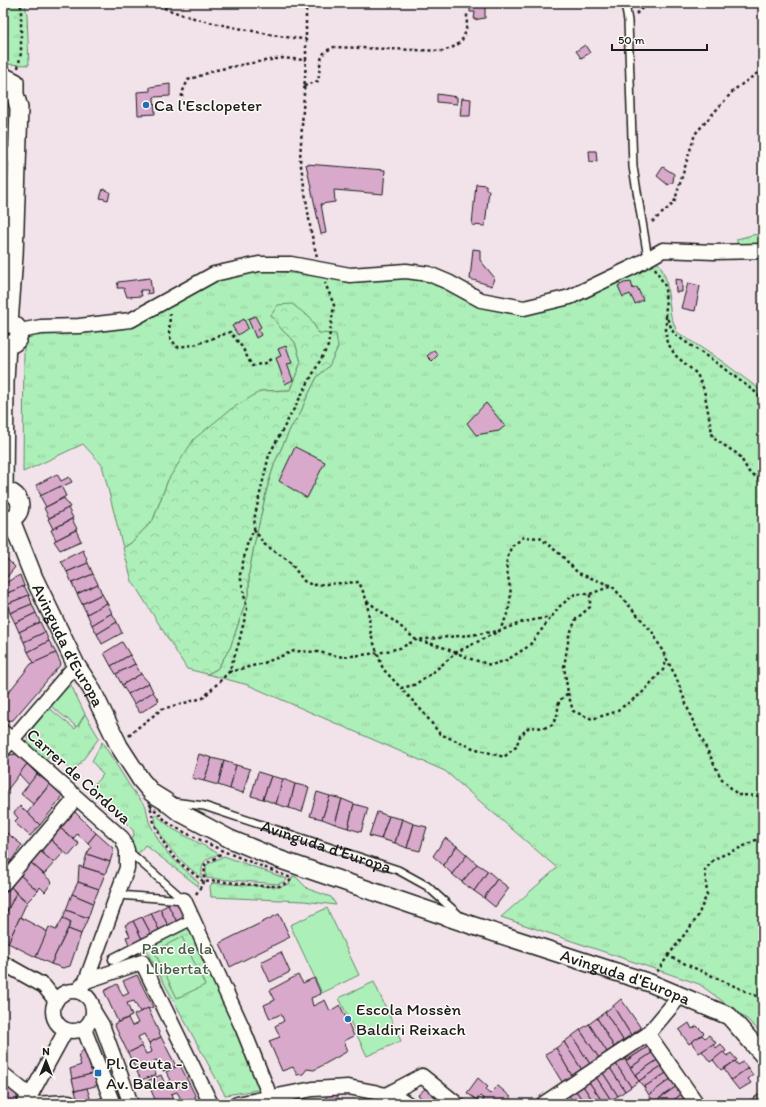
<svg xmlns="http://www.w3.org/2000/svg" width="766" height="1107" viewBox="0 0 766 1107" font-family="Itim,sans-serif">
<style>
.grass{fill:url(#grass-tufts);stroke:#64866a}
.forest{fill:url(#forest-crowns);stroke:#64866a}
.garden{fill:#adefb9;stroke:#64866a}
.building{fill:#d8a9cb;stroke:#1c1c1c}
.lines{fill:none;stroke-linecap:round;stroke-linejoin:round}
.service-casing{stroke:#1c1c1c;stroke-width:10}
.pedestrian-casing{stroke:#1c1c1c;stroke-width:13}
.minor-casing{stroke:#1c1c1c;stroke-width:17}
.tertiary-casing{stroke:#1c1c1c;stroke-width:20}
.path{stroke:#1c1c1c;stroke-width:2.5;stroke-dasharray:3 3;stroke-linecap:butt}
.service{stroke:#fdfcf7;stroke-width:7}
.pedestrian{stroke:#fdfcf7;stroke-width:10}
.minor{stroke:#fdfcf7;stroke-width:14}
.tertiary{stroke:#fdfcf7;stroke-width:17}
.poi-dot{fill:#1f6fb2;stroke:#fdfcf7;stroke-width:1.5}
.labels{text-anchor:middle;stroke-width:3;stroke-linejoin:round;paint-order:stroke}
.poi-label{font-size:17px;fill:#1c1c1c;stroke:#fdfcf7;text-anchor:start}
.street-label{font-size:17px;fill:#1c1c1c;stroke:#fdfcf7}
.park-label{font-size:17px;fill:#485b4b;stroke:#fdfcf7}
</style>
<defs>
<pattern id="grass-tufts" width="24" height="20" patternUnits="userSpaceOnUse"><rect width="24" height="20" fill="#adefb9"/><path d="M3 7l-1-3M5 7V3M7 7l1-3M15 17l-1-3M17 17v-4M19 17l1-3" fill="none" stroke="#94cc9e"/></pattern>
<pattern id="forest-crowns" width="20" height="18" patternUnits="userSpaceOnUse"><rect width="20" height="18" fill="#adefb9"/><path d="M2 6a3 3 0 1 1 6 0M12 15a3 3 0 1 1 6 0" fill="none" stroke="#94cc9e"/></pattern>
</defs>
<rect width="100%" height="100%" fill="#f2e3ea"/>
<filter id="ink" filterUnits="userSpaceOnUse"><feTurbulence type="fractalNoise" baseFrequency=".025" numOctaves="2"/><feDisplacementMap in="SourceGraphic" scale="8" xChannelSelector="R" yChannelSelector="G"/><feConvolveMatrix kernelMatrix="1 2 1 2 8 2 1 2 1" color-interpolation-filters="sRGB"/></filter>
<g filter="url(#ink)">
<g class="grass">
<polygon points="3,3 25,3 27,15 29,65 3,64"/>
<polygon points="655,259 661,267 666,279 671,316 677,332 723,362 763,392 763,1035 747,1019 699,984 501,917 557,868 445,771 248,685 207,674 217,669 230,648 249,592 249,572 255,541 268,484 275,462 291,427 299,416 306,399 317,377 329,366 319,333 309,317 282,330 295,342 301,362 290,390 261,391 168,480 153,520 131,543 123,548 102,465 83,444 23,472 24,340 32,334 96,329 230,273 267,270 338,279 405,277 429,282 480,306 508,313 531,312 558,307 587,298"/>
<polygon points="49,708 75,729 85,714 99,738 73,773 52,753 45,760 28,745 27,735"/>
<polygon points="102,742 131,788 146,807 149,822 159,841 168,854 199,883 198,886 145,845 137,855 130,843 134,834 133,830 90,788 103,775 92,761"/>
<path d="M155,814L173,829L219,854C204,860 201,861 202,878C184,864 154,839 155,814Z"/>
<polygon points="224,856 287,879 286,881 278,884 206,878 206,865"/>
<polygon points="293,876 296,877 308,889 331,897 336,905 304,901 211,897 210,886 213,883 279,887 289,884"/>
<polygon points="188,926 264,1089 225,1095 145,948"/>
</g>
<g class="forest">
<polygon points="763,234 763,248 737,248 737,239 752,235"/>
<polygon points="292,304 309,317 319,333 336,334 338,347 329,366 317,377 306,399 299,416 291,427 275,462 268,484 255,541 249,572 249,592 230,648 217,669 207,674 187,669 132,581 123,548 131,543 153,520 168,480 194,439 231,409 261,391 290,390 301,362 295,342 282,330 271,315 278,305"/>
</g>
<g class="garden">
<polygon points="70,683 85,714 77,727 51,706"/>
<polygon points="327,908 359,975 322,993 290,925"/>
<polygon points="182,937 205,985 177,998 154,951"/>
<polygon points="374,982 401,1041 367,1056 339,998"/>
</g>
<g class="building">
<polygon points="470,3 485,3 485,18 474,20 475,12 470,12"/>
<polygon points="585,45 590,53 581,58 576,51"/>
<polygon points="170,84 170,96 154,97 155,114 138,115 137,92 150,91 150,87"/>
<polygon points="437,94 457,97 457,104 437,102"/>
<polygon points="462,98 471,99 470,116 460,116"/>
<rect x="3" y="106" width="3" height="23"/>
<polygon points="589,151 596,151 597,161 590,162"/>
<polygon points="306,164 385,170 383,194 334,190 335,202 321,204 326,233 321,234"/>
<polygon points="663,167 674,174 673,182 668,185 657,176"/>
<polygon points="476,184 486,185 486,190 489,190 485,226 472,225"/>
<polygon points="103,189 110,192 108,200 100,198"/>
<polygon points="473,249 480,250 480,260 494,277 492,286 470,279"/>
<polygon points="150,278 152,293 147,294 148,290 140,290 142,296 127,297 124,288 117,288 118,282"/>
<polygon points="675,279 682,280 682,292 676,292"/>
<polygon points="631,282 633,289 637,287 643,300 635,304 630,294 623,297 618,286 624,283"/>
<polygon points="688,283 700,286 695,311 681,308"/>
<polygon points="255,316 261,327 258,329 261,335 256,338 248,319"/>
<polygon points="244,319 248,328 238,335 232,326"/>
<polygon points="286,346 292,363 287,364 293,380 285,384 276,358 281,356 278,349"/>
<polygon points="434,350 438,355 432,361 427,356"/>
<polygon points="486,403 505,426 499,431 476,435 467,423"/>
<polygon points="295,447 325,462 307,498 279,481"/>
<polygon points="57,474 61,481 69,477 72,482 41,496 36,485"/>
<polygon points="61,486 66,496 46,507 40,496"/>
<polygon points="64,498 70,507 49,518 44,508"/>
<polygon points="68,508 73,518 53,529 48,519"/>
<polygon points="72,519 77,529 56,540 51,530"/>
<polygon points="76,530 81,541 60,550 54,541"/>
<polygon points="83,550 88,563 67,572 61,561"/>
<polygon points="3,555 15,567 3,582"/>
<polygon points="88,563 93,574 72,583 67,572"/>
<polygon points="93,574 98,584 77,594 72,583"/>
<polygon points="20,575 24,586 3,595 3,584"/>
<polygon points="98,584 102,594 82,604 77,594"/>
<polygon points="24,586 29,595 7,604 3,595"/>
<polygon points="102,594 107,603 87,614 82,604"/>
<polygon points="29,595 32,604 10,613 7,604"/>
<polygon points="107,603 112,613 92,625 87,614"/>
<polygon points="32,604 36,613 15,623 10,613"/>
<polygon points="36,613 40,622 19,632 15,623"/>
<polygon points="112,613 117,622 97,634 92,625"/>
<polygon points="40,622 45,632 24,642 19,632"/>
<polygon points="117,622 122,633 102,644 97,634"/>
<polygon points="45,632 49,641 28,652 24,642"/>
<polygon points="49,641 56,653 34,663 28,652"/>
<polygon points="122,642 130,655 111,666 104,653"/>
<polygon points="56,653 61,664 13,720 4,721 3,688 8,693 31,664"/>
<polygon points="130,655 135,664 116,674 111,666"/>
<polygon points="135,664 141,674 122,685 116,674"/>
<polygon points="141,674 149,683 128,694 122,685"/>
<polygon points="149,683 153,692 134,704 128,694"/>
<polygon points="153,692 159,701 140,713 134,704"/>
<polygon points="17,754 27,764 5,793 3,791 3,763 9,755"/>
<polygon points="199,754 212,758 204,781 192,778"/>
<polygon points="212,758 224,761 218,785 204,781"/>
<polygon points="224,761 236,765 230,789 218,785"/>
<polygon points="27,764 37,774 29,785 19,774"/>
<polygon points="236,765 250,769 243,793 230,789"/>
<polygon points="258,772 271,776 263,799 251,796"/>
<polygon points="37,774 50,784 33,804 21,794"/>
<polygon points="271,776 283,779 276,804 263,799"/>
<polygon points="283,779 295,784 289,808 276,804"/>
<polygon points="50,784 62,795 61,799 40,825 27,813"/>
<polygon points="295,784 309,787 302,812 289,808"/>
<polygon points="317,792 330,796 322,819 310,816"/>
<polygon points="330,796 342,799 335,824 322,819"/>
<polygon points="342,799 354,804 348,828 335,824"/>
<polygon points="354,804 368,808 361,832 348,828"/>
<polygon points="20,806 40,825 30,836 14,822 18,818 14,813"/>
<polygon points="73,810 96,833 88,843 77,834 73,839 60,828"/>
<polygon points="377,812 389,816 381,839 369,836"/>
<polygon points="389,816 402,819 395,843 381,839"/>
<polygon points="402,819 414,824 407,848 395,843"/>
<polygon points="414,824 427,827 420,851 407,848"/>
<polygon points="60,828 79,844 69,856 50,839"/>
<polygon points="3,830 22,845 11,861 3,854"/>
<polygon points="96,833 114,849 110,862 87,854 91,847 88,843"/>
<polygon points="445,838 457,846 443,865 433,856"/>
<polygon points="50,839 64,852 54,863 39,850"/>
<polygon points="457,846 467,855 452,874 443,865"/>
<polygon points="39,850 54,863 44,874 30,862"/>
<polygon points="3,854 11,861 3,869"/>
<polygon points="87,854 110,862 105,874 83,867"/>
<polygon points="467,855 477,864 462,882 452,874"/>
<polygon points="30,862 52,882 45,892 40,887 38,891 20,875"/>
<polygon points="477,864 488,871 474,891 462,882"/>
<polygon points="79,866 105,874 99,889 78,882"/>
<polygon points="488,871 497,879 484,898 474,891"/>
<polygon points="20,875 38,891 27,902 11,887"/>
<polygon points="497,879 509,888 495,907 484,898"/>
<polygon points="78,882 99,889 93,903 72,894"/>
<polygon points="11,887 16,893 3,920 3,896"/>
<polygon points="16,893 27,902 8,943 3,941 3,920"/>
<polygon points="72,894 93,903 88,918 66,910"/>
<polygon points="178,900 188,920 178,924 168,905"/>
<polygon points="168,905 178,924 169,928 160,909"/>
<polygon points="160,909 169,928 160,932 151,913"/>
<polygon points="66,910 88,918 81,934 68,929 71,922 63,918"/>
<polygon points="151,913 160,932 152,936 142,917"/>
<polygon points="279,914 290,937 230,967 220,943"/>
<polygon points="20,917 48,932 36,957 8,943"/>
<polygon points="142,917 152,936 143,941 133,921"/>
<polygon points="63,918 71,922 51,964 36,957 49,927 56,930"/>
<polygon points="133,921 143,941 130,947 126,937 130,936 125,925"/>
<polygon points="68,929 81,934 70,966 63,968 51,964"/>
<polygon points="281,952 290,972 270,982 261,962"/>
<polygon points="137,975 153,1007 140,1012 134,1001 127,1003 132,1016 118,1022 104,991 117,984 123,996 129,993 123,981"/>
<polygon points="298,975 303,983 314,978 321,994 311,998 313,1006 325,1000 330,1011 340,1005 354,1036 344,1041 348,1051 314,1070 307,1069 303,1074 297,1075 293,1067 282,1071 269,1041 280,1037 275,1026 284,1021 281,1014 270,1019 264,1005 275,1000 270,990"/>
<polygon points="621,999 641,1028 631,1035 613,1006"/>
<polygon points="613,1006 631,1035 623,1040 605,1012"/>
<polygon points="148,1008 161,1037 149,1043 144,1034 138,1037 142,1046 128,1053 114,1024 128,1018 132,1026 138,1023 134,1015"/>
<polygon points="605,1012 623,1040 614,1047 597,1018"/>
<polygon points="597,1018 614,1047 607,1052 589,1024"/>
<polygon points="689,1023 692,1029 697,1026 704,1033 689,1044 679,1030"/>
<polygon points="589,1024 607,1052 599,1058 580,1030"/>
<polygon points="580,1030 599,1058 590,1064 572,1036"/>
<polygon points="702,1035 705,1038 709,1035 716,1043 699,1053 691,1042"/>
<polygon points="572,1036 590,1064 582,1070 564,1042"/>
<polygon points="161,1037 176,1066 163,1071 157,1060 151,1062 156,1075 141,1080 128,1053 142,1046 146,1054 152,1052 149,1043"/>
<polygon points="564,1042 582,1070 572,1076 556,1048"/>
<polygon points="713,1044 716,1048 721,1044 726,1051 710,1062 702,1051"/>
<polygon points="637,1045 649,1046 626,1061 622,1055"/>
<polygon points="649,1046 653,1052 630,1068 626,1061"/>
<polygon points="85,1048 92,1074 72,1079 70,1069 81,1065 78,1056"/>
<polygon points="556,1048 572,1076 562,1082 545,1054"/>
<polygon points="653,1052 659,1059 635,1075 630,1068"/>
<polygon points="723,1052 727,1056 731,1053 737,1060 721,1070 713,1060"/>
<polygon points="622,1055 639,1081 631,1087 614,1061"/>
<polygon points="659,1059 663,1065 639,1081 635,1075"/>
<polygon points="614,1061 631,1087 625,1091 608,1065"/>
<polygon points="735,1061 738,1065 743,1062 748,1068 731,1080 724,1069"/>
<polygon points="180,1065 196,1097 183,1103 177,1092 171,1094 175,1104 157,1104 147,1081 161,1075 165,1084 171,1080 166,1072"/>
<polygon points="608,1065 625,1091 618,1096 601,1070"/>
<polygon points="663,1065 668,1072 644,1087 639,1081"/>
<polygon points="748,1068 753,1075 748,1079 751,1083 739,1090 731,1080"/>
<polygon points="601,1070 618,1096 611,1100 594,1074"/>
<polygon points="668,1072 672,1078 649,1095 644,1087"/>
<polygon points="95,1073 99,1085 75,1091 72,1079"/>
<polygon points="594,1074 611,1100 606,1104 604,1104 587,1079"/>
<polygon points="478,1078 488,1087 485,1090 490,1094 498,1086 512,1098 506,1104 480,1104 484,1099 480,1096 477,1100 467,1093"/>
<polygon points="672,1078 677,1086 654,1102 649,1095"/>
<polygon points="587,1079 604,1104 595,1104 581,1083"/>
<polygon points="581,1083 595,1104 585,1104 574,1088"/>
<polygon points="8,1085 17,1091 17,1100 14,1104 3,1104 3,1092"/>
<polygon points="428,1086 451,1104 429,1104 418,1095"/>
<polygon points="677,1086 683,1093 668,1104 655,1104 654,1102"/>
<polygon points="87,1088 91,1101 79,1104 75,1091"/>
<polygon points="574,1088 585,1104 575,1104 567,1093"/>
<polygon points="331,1091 341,1100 338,1103 341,1104 321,1104"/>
<polygon points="683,1093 686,1099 678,1104 668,1104"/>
<polygon points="759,1094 763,1100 763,1104 750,1104 748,1102"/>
<polygon points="104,1097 105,1104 81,1104 91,1101"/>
</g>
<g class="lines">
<g class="service-casing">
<g id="service">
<polyline points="625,3 628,21 633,167 648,258"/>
<path id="s1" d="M173,802L204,806L398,870L427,886L460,916"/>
<polyline points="118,895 184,900 127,850"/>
</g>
</g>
<g class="pedestrian-casing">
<polyline id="pedestrian" points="114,959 193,919"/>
</g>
<g class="minor-casing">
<g id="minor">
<polyline points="3,155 17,155"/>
<polyline points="19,331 41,327 79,326 131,320 214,274 259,264 291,264 350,275 406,271 429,274 448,282 481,300 524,308 570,297 633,267 663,250 714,252 763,251"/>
<polyline points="3,732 122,838 127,850 127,868 86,981 77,991"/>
<polyline points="3,750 76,665"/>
<polyline points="3,884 76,798"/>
<polyline points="184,900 243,1029 273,1104"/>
<polyline points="3,963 44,986 56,1001"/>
<polyline points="86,981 142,962 211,1104"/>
<circle cx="73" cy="1011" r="20"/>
<polyline points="94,1012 102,1025 131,1104"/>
<polyline points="84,1029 113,1104"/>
<polyline points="648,1034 697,1104"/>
<polyline points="3,1074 30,1096 25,1102"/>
<polyline points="386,1095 422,1076 457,1104"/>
<polyline points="32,1104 30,1096 66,1030"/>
<polyline points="33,1104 69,1102 69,1104"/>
<polyline points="237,1104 313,1089 348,1087 374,1092 402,1100 408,1104"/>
<polyline points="543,1104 648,1034 680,996"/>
</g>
</g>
<g class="tertiary-casing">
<g id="tertiary">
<polyline points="3,76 15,82 15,94 19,108 14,256 9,324"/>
<path d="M3,325C24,316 24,351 3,343"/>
<path d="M3,491C25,491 26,520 3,521"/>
<polyline points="4,491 5,382 7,344"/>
<path id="s2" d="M11,520L34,578L76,665L91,688L119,746L141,780L152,793L165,801L179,812L230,839L281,860L471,925L650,983L729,1016L763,1055"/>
</g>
</g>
<g class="path">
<path d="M153,3C182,17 216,24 248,30C268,34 286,38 306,39"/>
<polyline points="306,3 306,60 300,159 311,232 317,257"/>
<polyline points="636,14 648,3"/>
<polyline points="18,68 21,53 21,3"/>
<path d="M304,86L318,81C320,73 319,57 325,52C327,50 331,49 334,47L443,51C448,49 455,47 458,44C467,37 467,23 467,14"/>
<polyline points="182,103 182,93 188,80 216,70 246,64 282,58 306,60"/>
<polyline points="652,222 674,203 695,134 734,90 763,69"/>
<polyline points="655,268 665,286 666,316 674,334 718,364 763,398"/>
<polyline points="170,313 169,336 177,347 194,345 230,332 242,347 252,366 265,363 271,359"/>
<polyline points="666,316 666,340 675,355 697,374 704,390 713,438 739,455 749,472 763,482"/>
<polyline points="254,529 264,544 289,561 304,581 312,585 359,582 367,601 371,635 383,669 401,688 414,685 431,674 457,652 499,631 508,614 511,594 506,564 511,547 524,537 540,538 561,555 578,573 612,586 653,633 676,677 691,717 721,778 738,795 763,796"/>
<polyline points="590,594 612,586"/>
<polyline points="367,601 399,625 416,640 440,646 471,659 491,665 507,660 529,646 560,606 575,594 590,594 590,607 576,619 569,636 564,667 568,693 559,701 557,716 552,725 544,728 529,727 520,736 516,747 504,757 473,748 440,734 423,712 401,688"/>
<polyline points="229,672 264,663 294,651 318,652 343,657 378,653 400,648 416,640 470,635 499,631 523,622 551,617"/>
<polyline points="568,693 573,711 592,719 615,712 641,694 663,670 667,659"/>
<polyline points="129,736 136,729 162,709 203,698 229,672 238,646 247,609 240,575 247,545 254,529 255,515 269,455 328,346 334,305 325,283"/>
<polygon points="150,805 167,822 184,832 223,851 291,878 290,881 280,886 262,886 216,881 204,882 180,863 167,849 154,823"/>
<polyline points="196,894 204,882 205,864 214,859 223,852"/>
<polyline points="668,956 697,918 707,894 705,870 714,859 742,847 760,838 763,835"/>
<polyline points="657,972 668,956 763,999"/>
</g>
<use href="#service" class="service"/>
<use href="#pedestrian" class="pedestrian"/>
<use href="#minor" class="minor"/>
<use href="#tertiary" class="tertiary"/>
</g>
</g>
<g class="poi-dot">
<circle cx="146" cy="105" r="4"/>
<circle cx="348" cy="1019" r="4"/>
<rect x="94" y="1069" width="8" height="8" rx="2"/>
</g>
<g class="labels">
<g class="poi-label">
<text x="154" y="111">Ca l'Esclopeter</text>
<text x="356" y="1015">Escola Mossèn<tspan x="356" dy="20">Baldiri Reixach</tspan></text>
<text x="106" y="1069">Pl. Ceuta -<tspan x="106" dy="20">Av. Balears</tspan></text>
</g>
<g class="street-label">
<text dy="6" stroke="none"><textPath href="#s2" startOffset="138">Avinguda d'Europa</textPath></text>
<text transform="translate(79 776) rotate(42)" y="6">Carrer de Còrdova</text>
<text dy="6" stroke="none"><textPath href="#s1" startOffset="160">Avinguda d'Europa</textPath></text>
<text dy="6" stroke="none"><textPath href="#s2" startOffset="818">Avinguda d'Europa</textPath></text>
</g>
<g class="park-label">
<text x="177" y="954">Parc de la<tspan x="177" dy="20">Llibertat</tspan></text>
</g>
</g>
<rect width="766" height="1107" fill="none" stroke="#fdfcf7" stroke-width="16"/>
<rect x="8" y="8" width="750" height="1091" fill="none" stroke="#1c1c1c" stroke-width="1.5" filter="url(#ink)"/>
<g transform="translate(46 1061)" stroke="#fdfcf7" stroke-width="3" paint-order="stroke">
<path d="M0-3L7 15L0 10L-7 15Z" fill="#1c1c1c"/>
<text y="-6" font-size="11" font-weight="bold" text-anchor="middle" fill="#1c1c1c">N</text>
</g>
<path d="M612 44v6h95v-6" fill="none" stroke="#1c1c1c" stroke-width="2"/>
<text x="618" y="44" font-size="12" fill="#1c1c1c" stroke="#fdfcf7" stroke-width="3" paint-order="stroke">50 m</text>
</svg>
